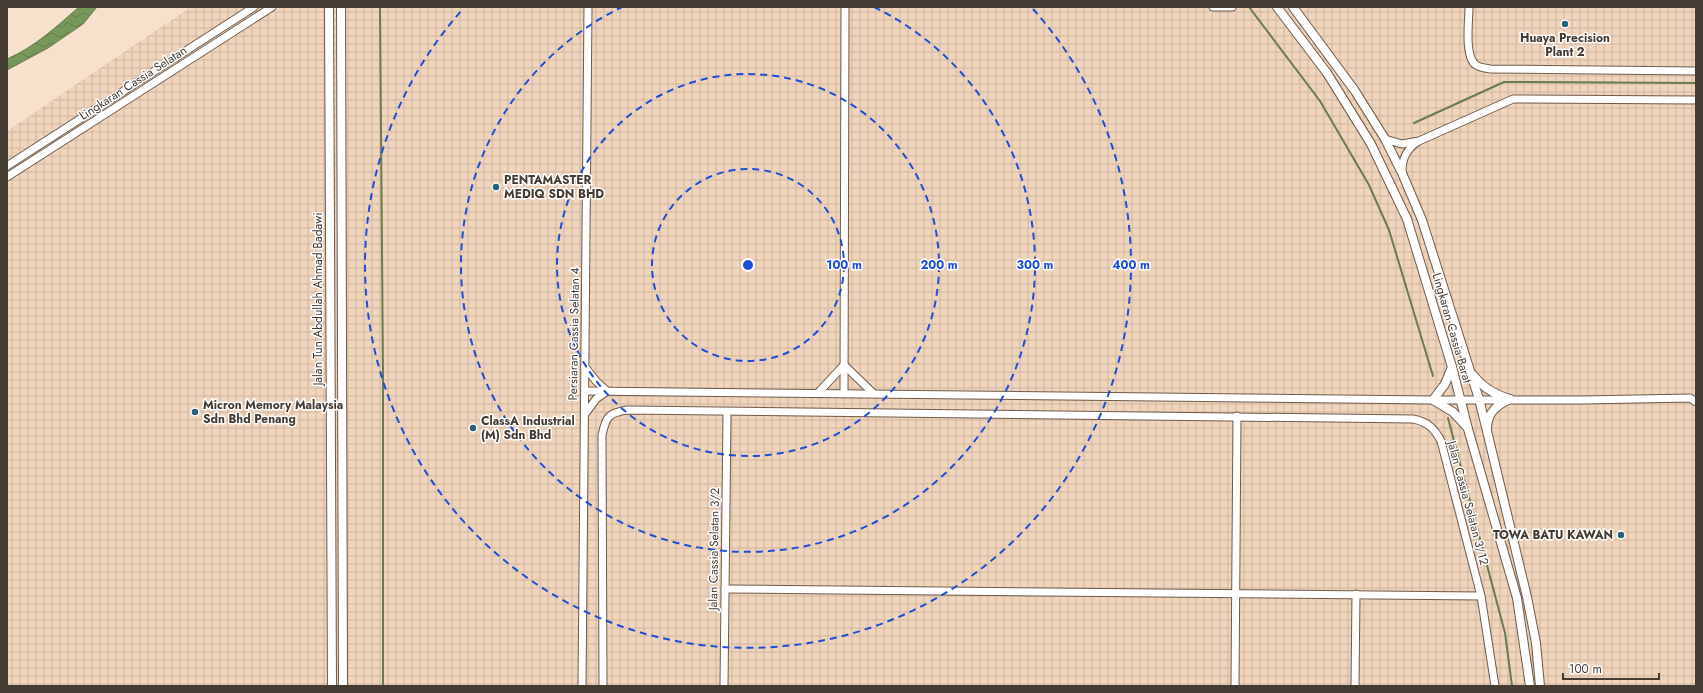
<svg xmlns="http://www.w3.org/2000/svg" width="1703" height="693" viewBox="0 0 1703 693" font-family="Jost,sans-serif">
<style>
.industrial{fill:url(#industrial-grid)}
.water{fill:url(#water-waves);stroke:#687c4f}
.lines{fill:none;stroke-linecap:round;stroke-linejoin:round}
.stream{stroke:#687c4f;stroke-width:2}
.minor-casing{stroke:#6f5b4a;stroke-width:9}
.major-casing{stroke:#6f5b4a;stroke-width:10}
.minor{stroke:#fff;stroke-width:7}
.major{stroke:#fff;stroke-width:8}
.ring{fill:none;stroke:#1d4ed8;stroke-width:2;stroke-dasharray:7 5}
.poi-dot{fill:#29607b;stroke:#fff;stroke-width:1.5}
.labels{text-anchor:middle;stroke-width:3;stroke-linejoin:round;paint-order:stroke}
.poi-label{font-size:12px;font-weight:bold;fill:#443b33;stroke:#fff;text-anchor:start}
.street-label{font-size:12px;fill:#443b33;stroke:#fff}
.centre{fill:#1d4ed8;stroke:#fff;stroke-width:2}
.ring-label{font-size:12px;text-anchor:middle;font-weight:bold;fill:#1d4ed8;stroke:#fff;stroke-width:3;stroke-linejoin:round;paint-order:stroke}
</style>
<defs>
<pattern id="industrial-grid" width="8" height="8" patternUnits="userSpaceOnUse"><rect width="8" height="8" fill="#f0d4bb"/><path d="M0 4h8M4 0v8" fill="none" stroke="#cfb7a1"/></pattern>
<pattern id="water-waves" width="16" height="10" patternUnits="userSpaceOnUse"><rect width="16" height="10" fill="#78985b"/><path d="M0 5q4-4 8 0t8 0" fill="none" stroke="#647d4c"/></pattern>
</defs>
<rect width="100%" height="100%" fill="#f7e0cc"/>
<polygon class="industrial" points="191,7 1696,7 1696,686 7,686 7,131"/>
<path class="water" d="M79,7H97L83,24L48,48L7,70V59C35,47 57,26 79,7Z"/>
<g class="lines">
<g class="stream">
<polyline points="380,7 383,375 383,686"/>
<polyline points="1249,7 1320,101 1369,185 1389,230 1433,376"/>
<polyline points="1414,123 1504,82 1696,83"/>
<polyline points="1448,418 1505,633 1512,686"/>
</g>
<g class="minor-casing">
<g id="minor">
<polyline points="1213,7 1232,7"/>
<path d="M1469,7C1469,21 1464,57 1476,65C1480,68 1486,68 1490,69L1696,71"/>
<polyline points="1385,139 1402,144 1419,141 1513,99 1696,100"/>
<polyline points="7,166 254,7"/>
<path d="M1402,172C1402,159 1406,150 1417,142"/>
<polyline points="7,177 272,7"/>
<polyline points="585,391 1433,400 1583,400 1690,398 1696,402"/>
<polyline points="818,393 844,365 873,393"/>
<polyline points="844,393 845,7"/>
<polyline points="585,414 596,399 607,391 596,381 585,367"/>
<polyline points="725,589 1481,596"/>
<polyline points="582,686 588,7"/>
<path d="M603,686L602,435C606,417 608,413 627,410L1413,419C1428,422 1434,428 1441,441L1481,596L1495,686"/>
<polyline points="724,686 727,412"/>
<polyline points="1235,686 1237,416"/>
<polyline points="1355,686 1356,594"/>
</g>
</g>
<g class="major-casing">
<g id="major">
<polyline points="329,7 332,686"/>
<polyline points="341,7 343,686"/>
<polyline points="1277,7 1327,73 1371,144 1407,219 1452,367 1468,429 1517,598 1530,686"/>
<polyline points="1293,7 1355,91 1385,139 1402,173 1422,220 1479,399 1487,431 1527,597 1536,643 1540,686"/>
<polyline points="1452,367 1445,384 1433,400 1453,412 1467,427"/>
<path d="M1473,375C1483,388 1495,395 1510,399"/>
<path d="M1487,427C1488,412 1497,405 1510,399"/>
</g>
</g>
<use href="#minor" class="minor"/>
<use href="#major" class="major"/>
</g>
<g class="ring">
<circle cx="748" cy="265" r="96"/>
<circle cx="748" cy="265" r="191"/>
<path d="M874 7A287 287 0 1 1 622 7"/>
<path d="M1033 9A383 383 0 1 1 463 9"/>
</g>
<g class="poi-dot">
<circle cx="1565" cy="24" r="4"/>
<circle cx="496" cy="187" r="4"/>
<circle cx="195" cy="412" r="4"/>
<circle cx="473" cy="428" r="4"/>
<circle cx="1621" cy="535" r="4"/>
</g>
<g class="labels">
<g class="poi-label">
<text x="1565" y="42" text-anchor="middle">Huaya Precision<tspan x="1565" dy="14">Plant 2</tspan></text>
<text x="504" y="184">PENTAMASTER<tspan x="504" dy="14">MEDIQ SDN BHD</tspan></text>
<text x="203" y="409">Micron Memory Malaysia<tspan x="203" dy="14">Sdn Bhd Penang</tspan></text>
<text x="481" y="425">ClassA Industrial<tspan x="481" dy="14">(M) Sdn Bhd</tspan></text>
<text x="1613" y="539" text-anchor="end">TOWA BATU KAWAN</text>
</g>
<g class="street-label">
<text transform="translate(133 83) rotate(-33)" y="4">Lingkaran Cassia Selatan</text>
<text transform="translate(318 299) rotate(-90)" y="4">Jalan Tun Abdullah Ahmad Badawi</text>
<text transform="translate(1452 328) rotate(74)" y="4">Lingkaran Cassia Barat</text>
<text transform="translate(574 334) rotate(-89)" y="4">Persiaran Cassia Selatan 4</text>
<text transform="translate(1468 503) rotate(75)" y="4">Jalan Cassia Selatan 3/12</text>
<text transform="translate(714 549) rotate(-89)" y="4">Jalan Cassia Selatan 3/2</text>
</g>
</g>
<circle cx="748" cy="265" r="6" class="centre"/>
<g class="ring-label">
<text x="844" y="269">100 m</text>
<text x="939" y="269">200 m</text>
<text x="1035" y="269">300 m</text>
<text x="1131" y="269">400 m</text>
</g>
<rect width="1703" height="693" fill="none" stroke="#443b33" stroke-width="16"/>
<path d="M1563 673v6h96v-6" fill="none" stroke="#443b33" stroke-width="2"/>
<text x="1569" y="673" font-size="12" fill="#443b33" stroke="#ffffff" stroke-width="3" paint-order="stroke">100 m</text>
</svg>
